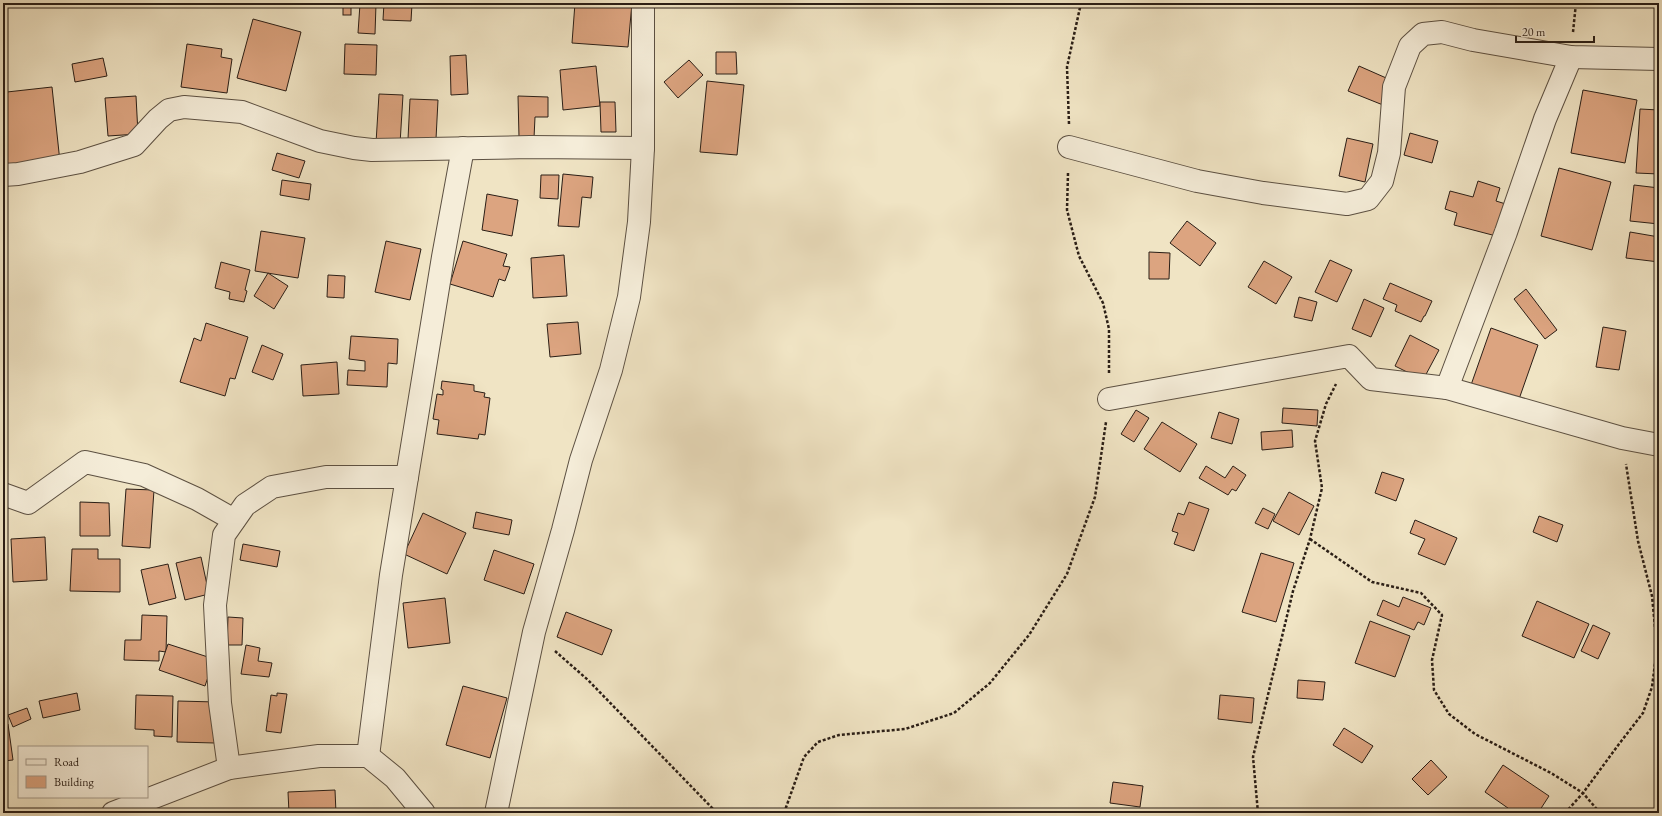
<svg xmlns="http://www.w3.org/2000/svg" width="1662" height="816" viewBox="0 0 1662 816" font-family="'EB Garamond',serif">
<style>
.building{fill:#dca480;stroke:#2a1e16}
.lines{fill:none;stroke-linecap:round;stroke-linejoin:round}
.minor-casing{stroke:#5c5042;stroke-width:24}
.path{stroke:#2a1e16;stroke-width:2.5;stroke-dasharray:3 2;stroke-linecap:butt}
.minor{stroke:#f5edd9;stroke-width:22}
</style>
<rect width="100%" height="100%" fill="#f0e4c4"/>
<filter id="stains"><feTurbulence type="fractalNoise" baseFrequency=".005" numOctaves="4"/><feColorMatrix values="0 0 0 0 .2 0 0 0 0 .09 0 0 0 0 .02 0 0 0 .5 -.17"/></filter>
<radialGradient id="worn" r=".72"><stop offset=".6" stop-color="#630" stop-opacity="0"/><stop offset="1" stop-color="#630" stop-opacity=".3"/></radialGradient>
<g class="building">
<rect x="343" y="3" width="8" height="12"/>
<polygon points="384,3 412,4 411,21 383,20"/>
<polygon points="575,3 632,3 628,47 572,43"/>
<polygon points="360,4 376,4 375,34 358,33"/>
<polygon points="253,19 301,32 286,91 237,78"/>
<polygon points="187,44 222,49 221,57 232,59 227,93 181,87"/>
<polygon points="345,44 377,45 376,75 344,74"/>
<polygon points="716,52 736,52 737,74 716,74"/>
<polygon points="466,55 468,94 451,95 450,56"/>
<polygon points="103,58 107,76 75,82 72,64"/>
<polygon points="689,60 703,75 678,98 664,82"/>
<polygon points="596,66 600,106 563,110 560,70"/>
<polygon points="1359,66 1393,81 1383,105 1348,91"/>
<polygon points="5,68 7,92 52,87 60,162 3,168 3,69"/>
<polygon points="707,81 744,85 737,155 700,152"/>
<polygon points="1583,90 1637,100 1625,163 1571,153"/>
<polygon points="379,94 403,95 400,144 376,143"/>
<polygon points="136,96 138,134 108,136 105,98"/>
<polygon points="518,96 548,97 548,117 535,117 534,138 519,137"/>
<polygon points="410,99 438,100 436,139 408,139"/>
<polygon points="600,102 615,102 616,132 601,132"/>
<polygon points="1640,109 1659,110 1659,174 1636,173"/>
<polygon points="1410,133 1438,141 1432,163 1404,155"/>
<polygon points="1347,138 1373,144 1365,182 1339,176"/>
<polygon points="277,153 305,161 299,178 272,170"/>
<polygon points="1559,168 1611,182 1592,250 1541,236"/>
<polygon points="563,174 593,177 591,198 582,197 579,227 558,226"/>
<polygon points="541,175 559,175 558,199 540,198"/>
<polygon points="282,180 311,184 309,200 280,195"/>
<polygon points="1478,181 1500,188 1496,201 1509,205 1500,237 1454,225 1457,213 1445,209 1450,191 1473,197"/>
<polygon points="1634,185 1659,188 1659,224 1630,221"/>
<polygon points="487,194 518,200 512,236 482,230"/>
<polygon points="1187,221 1216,243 1200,266 1170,243"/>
<polygon points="261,231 305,238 298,278 255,271"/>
<polygon points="1630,232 1659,237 1659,262 1626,258"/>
<polygon points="386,241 421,249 410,300 375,292"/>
<polygon points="463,241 507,254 503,266 510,267 505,281 499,279 493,297 450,284"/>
<polygon points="1149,252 1170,253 1169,279 1149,279"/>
<polygon points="564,255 567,296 533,298 531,258"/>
<polygon points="1330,260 1352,270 1337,302 1315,292"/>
<polygon points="1264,261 1292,277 1276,304 1248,287"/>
<polygon points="221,262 250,270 245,290 247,291 244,302 229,299 230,292 215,288"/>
<polygon points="268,273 288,286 274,309 254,296"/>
<polygon points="328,275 345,276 344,298 327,297"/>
<polygon points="1390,283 1432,301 1425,316 1424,316 1421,322 1395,311 1397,305 1383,299"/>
<polygon points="1526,289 1557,330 1545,339 1514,299"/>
<polygon points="1299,297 1317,302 1312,321 1294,317"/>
<polygon points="1364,299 1384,308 1371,337 1352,329"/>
<polygon points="578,322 581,354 550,357 547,324"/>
<polygon points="206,323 248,337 235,379 230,378 225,396 180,382 194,338 201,341"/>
<polygon points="1603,327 1626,331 1619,370 1596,367"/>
<polygon points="1491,328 1538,345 1518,402 1471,385"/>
<polygon points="1410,335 1439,350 1423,380 1395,366"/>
<polygon points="351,336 398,339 397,364 388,363 387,387 347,385 348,370 365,371 365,361 349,359"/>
<polygon points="262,345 283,354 273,380 252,372"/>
<polygon points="337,362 339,394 303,396 301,365"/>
<polygon points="442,381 474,385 474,391 485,393 484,397 490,398 485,435 479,434 478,439 437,434 439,420 433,419 437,394 443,395 443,390 441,389"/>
<polygon points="1283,408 1318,410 1317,426 1282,423"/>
<polygon points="1136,410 1149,418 1134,442 1121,434"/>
<polygon points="1219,412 1239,419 1232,444 1211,438"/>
<polygon points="1162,422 1197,444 1180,472 1144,449"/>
<polygon points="1292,430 1293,447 1262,450 1261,432"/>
<polygon points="1206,466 1225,478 1233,466 1246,475 1236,491 1232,489 1228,495 1199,478"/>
<polygon points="1382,472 1404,479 1396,501 1375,493"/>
<polygon points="126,489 154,490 150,548 122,546"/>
<polygon points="1289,492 1314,506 1299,535 1273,521"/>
<polygon points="80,502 109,503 110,536 80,536"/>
<polygon points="1189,502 1209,509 1194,551 1174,544 1178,533 1172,531 1178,513 1184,515"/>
<polygon points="1263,508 1275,514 1268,529 1255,523"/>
<polygon points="476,512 512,520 509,535 473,528"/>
<polygon points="423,513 466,533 447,574 404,554"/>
<polygon points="1539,516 1563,525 1557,542 1533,532"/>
<polygon points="1415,520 1457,538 1445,565 1418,554 1425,539 1410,533"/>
<polygon points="45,537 47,580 13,582 11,539"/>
<polygon points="3,538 7,555 3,556"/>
<polygon points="243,544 280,551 277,567 240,560"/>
<polygon points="72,549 98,549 98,559 120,559 120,592 70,591"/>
<polygon points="494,550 534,564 524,594 484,580"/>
<polygon points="1261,553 1294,563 1276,622 1242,612"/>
<polygon points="201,557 209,594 185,600 176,563"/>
<polygon points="168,564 176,598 149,605 141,570"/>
<polygon points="1403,597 1431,608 1424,625 1418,622 1414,630 1377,615 1383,600 1399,607"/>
<polygon points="445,598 450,643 408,648 403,603"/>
<polygon points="1537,601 1589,624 1574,658 1522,636"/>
<polygon points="566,612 612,630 602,655 557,637"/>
<polygon points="142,615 167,616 166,652 159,651 159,661 124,660 125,640 141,640"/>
<polygon points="228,617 243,618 242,645 227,645"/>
<polygon points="1370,621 1410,636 1395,677 1355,663"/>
<polygon points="1593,625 1610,633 1598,659 1581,651"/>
<polygon points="168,644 214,659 205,686 159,670"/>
<polygon points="246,645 260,648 258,661 272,663 269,677 241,674"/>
<polygon points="1298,680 1325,682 1323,700 1297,698"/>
<polygon points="463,686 507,698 490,758 446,745"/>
<polygon points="77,693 80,710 43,718 39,701"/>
<polygon points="277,693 287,694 281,733 266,731 271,695 277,696"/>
<polygon points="136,695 173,696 172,737 154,736 154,730 135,729"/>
<polygon points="1220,695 1254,698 1252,723 1218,719"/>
<polygon points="178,701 216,702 215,743 177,742"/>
<polygon points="27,708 31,719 13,727 8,715"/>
<polygon points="8,724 13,760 3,761 3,725"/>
<polygon points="1344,728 1373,746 1362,763 1333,745"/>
<polygon points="1431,760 1447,777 1428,795 1412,779"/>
<polygon points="1503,765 1549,796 1538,813 1515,813 1485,792"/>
<polygon points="1113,782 1143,786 1140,807 1110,803"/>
<polygon points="335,790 336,813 289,813 288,792"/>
</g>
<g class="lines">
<g class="minor-casing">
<g id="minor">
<polyline points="1069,147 1197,181 1263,193 1347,204 1368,199 1382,181 1389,153 1394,87 1410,46 1423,34 1442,32 1473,40 1571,57 1659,59"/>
<polyline points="3,175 18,174 80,162 134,145 158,119 169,110 184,107 242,112 320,141 354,148 372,150 530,147 643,148"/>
<polyline points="1447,388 1506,232 1545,119 1571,57"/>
<polyline points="1109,399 1349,356 1371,379 1447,388 1622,438 1659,445"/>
<polyline points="3,494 28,503 85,462 144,475 197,499 234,520"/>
<polyline points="368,756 391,575 443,257 463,148"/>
<polyline points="229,768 220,703 215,605 224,535 245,505 272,487 326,477 407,477"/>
<polyline points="113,813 229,768 319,756 368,756 395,778 424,813"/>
<polyline points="496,813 534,632 563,530 581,460 611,370 629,297 639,222 643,148 643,3"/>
</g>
</g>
<g class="path">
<polyline points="1573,32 1576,3"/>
<polyline points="1069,124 1067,67 1081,3"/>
<polyline points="1068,173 1067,210 1079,256 1103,303 1109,329 1109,374"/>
<polyline points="1310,539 1372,582 1421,593 1442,615 1432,660 1434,690 1449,714 1475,734 1551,773 1583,793 1600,813"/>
<polyline points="555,651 588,680 717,813"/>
<polyline points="784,813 804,757 818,742 839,735 905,729 954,713 990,683 1029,635 1067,574 1095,497 1106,422"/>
<polyline points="1258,813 1253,757 1293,591 1310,539 1322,488 1315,441 1326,404 1336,384"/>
<polyline points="1565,813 1583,793 1619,744 1643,713 1652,687 1657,648 1652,596 1638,541 1626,464"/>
</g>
<use href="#minor" class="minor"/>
</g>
<rect width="1662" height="816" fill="none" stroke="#f0e4c4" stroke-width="16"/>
<rect x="4" y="4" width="1654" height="808" fill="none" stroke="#2a1e16" stroke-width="2"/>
<rect x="8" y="8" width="1646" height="800" fill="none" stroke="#2a1e16"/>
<rect x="18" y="746" width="130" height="52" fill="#f5edd9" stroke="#a49a8b"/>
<rect x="26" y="759" width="20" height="6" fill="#f5edd9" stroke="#a49a8b"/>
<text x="54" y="766" font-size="12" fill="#2a1e16">Road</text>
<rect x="26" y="776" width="20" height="12" fill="#dca480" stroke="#a49a8b"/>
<text x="54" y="786" font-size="12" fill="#2a1e16">Building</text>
<path d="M1516 36v6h78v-6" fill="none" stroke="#2a1e16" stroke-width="2"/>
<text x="1522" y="36" font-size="12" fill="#2a1e16" stroke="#f5edd9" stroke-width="3" paint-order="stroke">20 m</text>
<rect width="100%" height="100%" filter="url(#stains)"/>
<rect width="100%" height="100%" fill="url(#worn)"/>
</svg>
